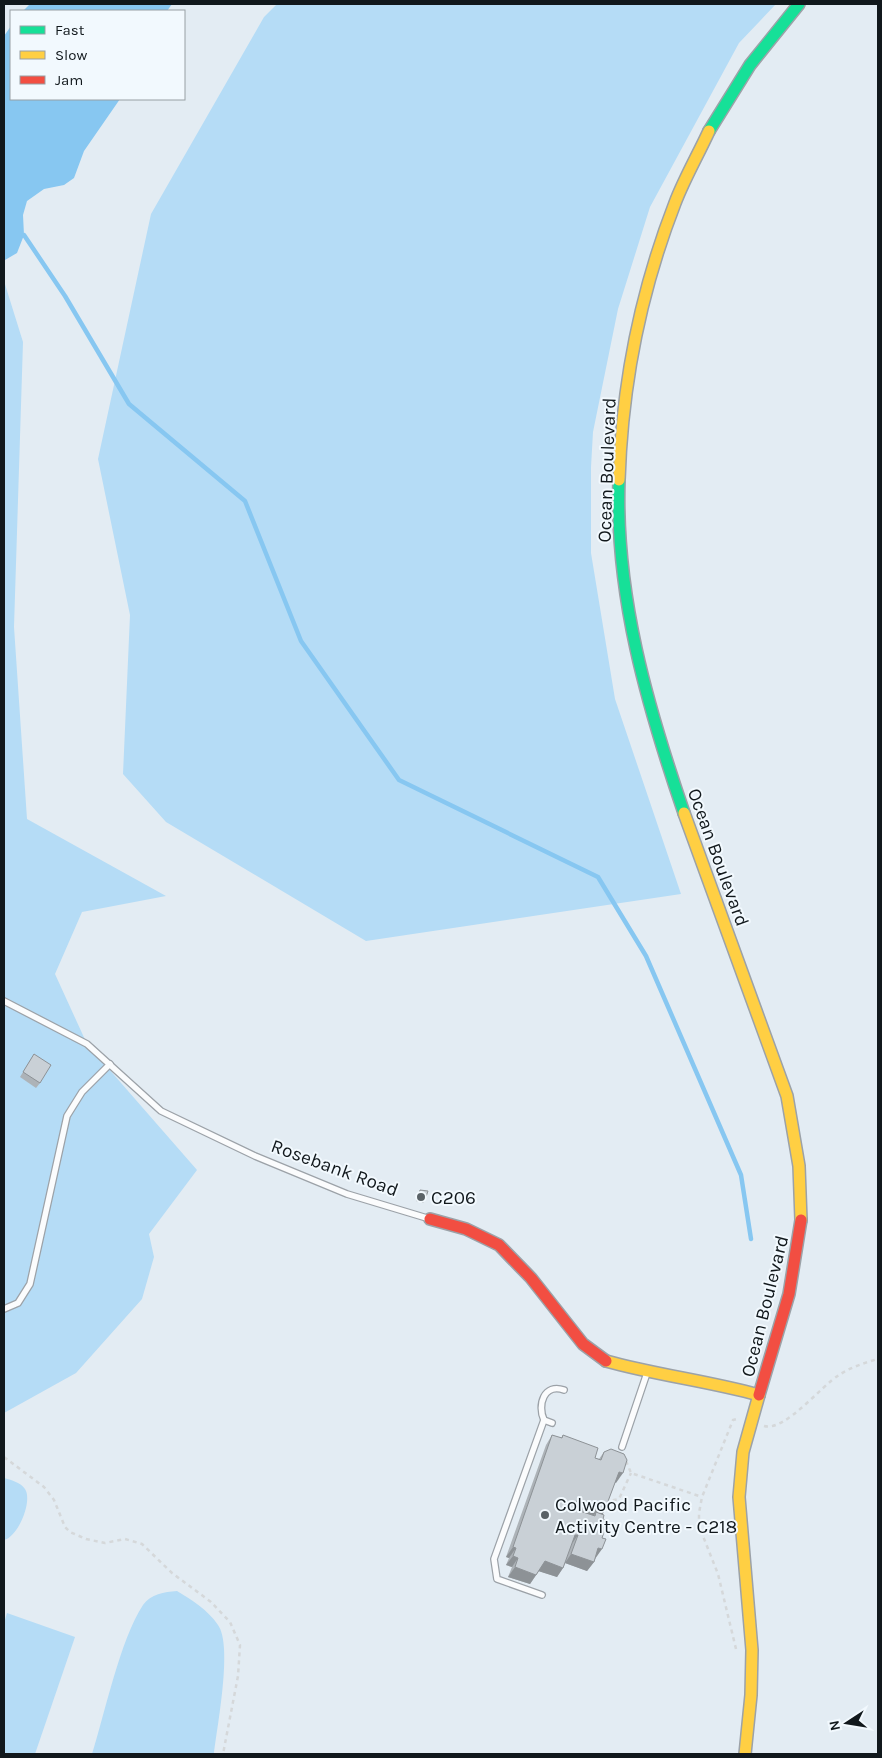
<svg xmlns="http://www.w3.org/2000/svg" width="882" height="1758" viewBox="0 0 882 1758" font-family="Karla,sans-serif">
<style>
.green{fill:#b5dcf6}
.water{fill:#87c7f1}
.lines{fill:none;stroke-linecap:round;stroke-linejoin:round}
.stream{stroke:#87c7f1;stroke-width:4.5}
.lane-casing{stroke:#9ca2a8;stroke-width:8}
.fast-casing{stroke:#9ca2a8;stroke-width:14}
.slow-casing{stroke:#9ca2a8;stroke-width:14}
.jam-casing{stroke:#9ca2a8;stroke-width:14}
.path{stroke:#d5d8da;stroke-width:2.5;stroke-dasharray:4 4;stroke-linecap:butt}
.lane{stroke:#fbfcfd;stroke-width:5.5}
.fast{stroke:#16e098;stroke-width:11}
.slow{stroke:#ffcf43;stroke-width:11}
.jam{stroke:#f24e42;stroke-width:11}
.wall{fill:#adb3b8}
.shaded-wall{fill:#8d9296}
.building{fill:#c9d0d6;stroke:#8d9296}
.poi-dot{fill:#5a6267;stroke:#f2f9fe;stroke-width:2}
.labels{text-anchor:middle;stroke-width:4;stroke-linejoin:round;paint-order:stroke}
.street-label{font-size:19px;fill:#11181c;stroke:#f2f9fe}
.poi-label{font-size:19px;fill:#11181c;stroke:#f2f9fe;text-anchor:start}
</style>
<rect width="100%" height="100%" fill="#e3ecf3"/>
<g class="green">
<polygon points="277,4 776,4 739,43 650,207 618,309 593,432 591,467 591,553 615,699 681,894 366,941 166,822 123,774 130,615 98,459 151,214 264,17"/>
<polygon points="4,281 23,342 14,627 27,819 166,896 82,912 55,974 87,1044 197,1170 149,1234 154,1257 142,1299 76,1373 4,1413"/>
<path d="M4,1478C11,1480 20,1482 25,1489C33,1501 18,1537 4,1540Z"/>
<path d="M177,1591C192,1600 208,1610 218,1625C233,1646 217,1727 214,1754H92C105,1713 120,1640 143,1605C151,1594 164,1592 177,1591Z"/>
<polygon points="7,1613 75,1637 35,1754 4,1754 4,1623"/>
</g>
<g class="water">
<polygon points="30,4 172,4 167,11 23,11"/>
<polygon points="11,26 11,99 120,99 84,151 74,178 64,185 44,189 27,201 23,215 24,235 17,253 5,260 4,36"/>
</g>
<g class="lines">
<polyline class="stream" points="24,235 65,296 129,404 245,501 301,641 399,780 598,877 646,956 741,1175 751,1239"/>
<g class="lane-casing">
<g id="lane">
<polyline points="4,1001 87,1044 161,1111 255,1156 347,1194 430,1219"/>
<polyline points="4,1309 18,1303 30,1284 67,1116 82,1092 110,1064"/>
<path d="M552,1423L544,1420C537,1405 544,1383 564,1390"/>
<polyline points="622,1447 647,1373"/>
<polyline points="542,1595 497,1579 494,1559 544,1420"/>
</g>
</g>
<g class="fast-casing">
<g id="fast">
<polyline points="709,131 750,65 799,4"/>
<path d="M619,480C615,595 647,705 684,813"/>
</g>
</g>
<g class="slow-casing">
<g id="slow">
<path d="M619,480C622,384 640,293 675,203C684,179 698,155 709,131"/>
<polyline points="684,813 787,1096 799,1166 801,1220"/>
<path d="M606,1361C656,1375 708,1381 759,1395"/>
<polyline points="745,1754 751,1695 752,1650 739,1497 743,1452 759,1395"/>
</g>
</g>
<g class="jam-casing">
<g id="jam">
<polyline points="430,1219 466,1229 499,1245 531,1278 583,1344 606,1361"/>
<polyline points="759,1395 789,1294 801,1220"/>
</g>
</g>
<g class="path">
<path d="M764,1426C785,1432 821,1386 839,1375C851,1367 864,1363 878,1359"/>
<polyline points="4,1457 44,1487 54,1500 65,1527 70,1532 86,1539 105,1543 125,1539 142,1544 172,1573 211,1602 230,1622 240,1645 238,1676 223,1754"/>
<polyline points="626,1461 631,1473 702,1497"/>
<polyline points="605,1502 619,1499 631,1473"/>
<polyline points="736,1649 718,1574 699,1526 699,1513 702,1497 729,1430 733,1420 737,1419"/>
</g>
<use href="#lane" class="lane"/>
<use href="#fast" class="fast"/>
<use href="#slow" class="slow"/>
<use href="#jam" class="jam"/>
</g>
<g class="wall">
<polygon points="34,1054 40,1083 36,1088 20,1077"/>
<polygon points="552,1435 561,1438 563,1435 595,1458 599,1459 604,1452 616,1483 615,1482 604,1512 602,1514 595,1559 594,1562 587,1571 565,1563 563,1568 557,1577 539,1571 530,1584 508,1577 512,1567 506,1565 509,1558 506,1557 546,1445"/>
</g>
<g class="shaded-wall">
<polygon points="418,1198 425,1200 423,1203 416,1201"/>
<polygon points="619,1472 623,1473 616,1483 612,1481"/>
<polygon points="576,1501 604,1512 598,1521 595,1516 596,1512 592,1519 569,1511"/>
<polygon points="575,1535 578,1535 571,1545"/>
<polygon points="513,1547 516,1548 509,1558 506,1557"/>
<polygon points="598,1548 602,1549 595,1559 592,1558"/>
<polygon points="571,1554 594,1562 587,1571 565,1563"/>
<polygon points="513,1556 518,1558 512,1567 506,1565"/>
<polygon points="545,1561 563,1568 557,1577 538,1571"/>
<polygon points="515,1567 536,1575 530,1584 508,1577"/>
</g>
<g class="building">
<polygon points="34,1054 51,1065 40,1083 23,1072"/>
<polygon points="420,1190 428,1191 425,1200 418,1198"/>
<polygon points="552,1435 562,1438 563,1435 598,1448 595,1458 601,1460 604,1452 611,1449 624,1454 627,1460 623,1473 619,1472 604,1512 576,1501 574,1509 595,1516 596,1512 604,1515 603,1519 608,1521 602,1538 606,1539 602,1549 598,1548 594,1562 571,1554 578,1535 575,1535 563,1568 545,1561 536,1575 515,1567 518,1558 513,1556 516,1548 513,1547"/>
</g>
<g class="poi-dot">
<circle cx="421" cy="1197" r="5"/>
<circle cx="545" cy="1515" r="5"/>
</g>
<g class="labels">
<g class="street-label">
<text transform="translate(606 470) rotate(-88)" y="7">Ocean Boulevard</text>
<text transform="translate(719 857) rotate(70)" y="7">Ocean Boulevard</text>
<text transform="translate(335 1167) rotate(20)" y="7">Rosebank Road</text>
<text transform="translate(764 1306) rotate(-76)" y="7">Ocean Boulevard</text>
</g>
<g class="poi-label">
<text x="431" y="1204">C206</text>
<text x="555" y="1511">Colwood Pacific<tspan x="555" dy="22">Activity Centre - C218</tspan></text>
</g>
</g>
<rect width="882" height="1758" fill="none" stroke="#11181c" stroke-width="10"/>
<rect x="10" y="10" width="175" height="90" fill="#f2f9fe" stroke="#989fa4"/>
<rect x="20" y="26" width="25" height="8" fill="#16e098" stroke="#989fa4"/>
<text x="55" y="35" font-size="15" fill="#11181c">Fast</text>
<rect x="20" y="51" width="25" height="8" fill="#ffcf43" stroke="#989fa4"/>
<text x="55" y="60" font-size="15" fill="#11181c">Slow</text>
<rect x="20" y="76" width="25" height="8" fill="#f24e42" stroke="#989fa4"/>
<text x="55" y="85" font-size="15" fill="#11181c">Jam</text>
<g transform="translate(847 1723) rotate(258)" stroke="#f2f9fe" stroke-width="4" paint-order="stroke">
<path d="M0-4L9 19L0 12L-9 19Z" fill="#11181c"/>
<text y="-8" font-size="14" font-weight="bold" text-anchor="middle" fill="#11181c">N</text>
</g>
</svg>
